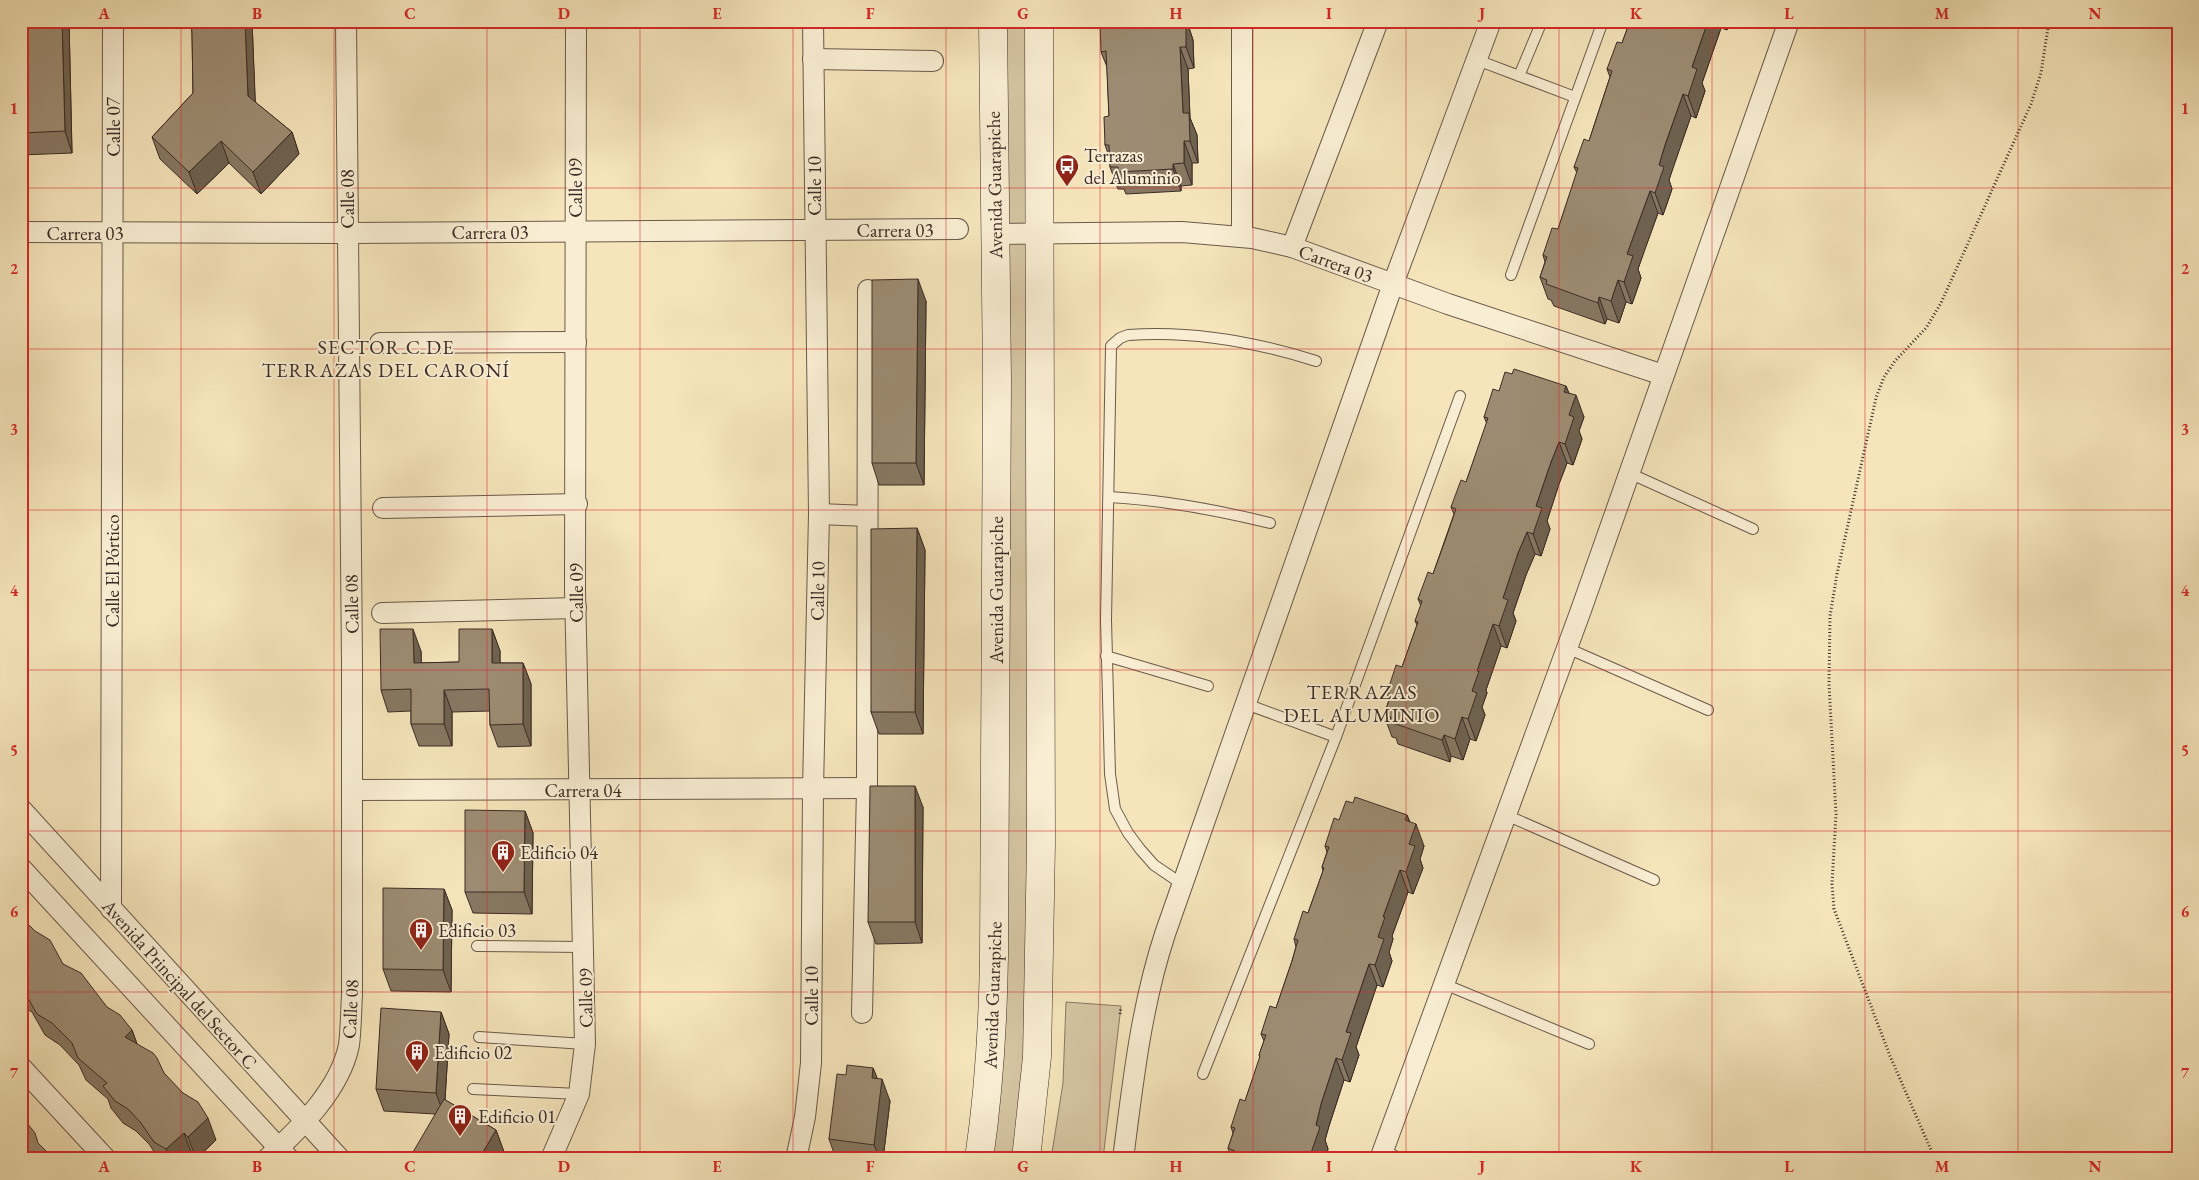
<svg xmlns="http://www.w3.org/2000/svg" width="2199" height="1180" viewBox="0 0 2199 1180" font-family="'EB Garamond',serif">
<style>
.green{fill:#d6c5a2;stroke:#897864}
.lines{fill:none;stroke-linecap:round;stroke-linejoin:round}
.lane-casing{stroke:#6a5a4a;stroke-width:12}
.street-casing{stroke:#6a5a4a;stroke-width:22}
.secondary-casing{stroke:#3c2b25;stroke-width:29}
.path{stroke:#3c2b25;stroke-width:3;stroke-dasharray:1 2.5;stroke-linecap:butt}
.lane{stroke:#f9eed3;stroke-width:10}
.street{stroke:#f9eed3;stroke-width:20}
.secondary{stroke:#f9eed3;stroke-width:28}
.wall{fill:#877863;stroke:#3c2b25}
.shaded-wall{fill:#6e6250;stroke:#3c2b25}
.building{fill:#9d8c73;stroke:#3c2b25}
.grid{fill:none;stroke:#d62828;stroke-width:1;stroke-opacity:0.55}
.labels{text-anchor:middle;stroke-width:4;stroke-linejoin:round;paint-order:stroke}
.street-label{font-size:19px;fill:#3c2b25;stroke:#f9eed3}
.poi-label{font-size:19px;fill:#3c2b25;stroke:#f9eed3;text-anchor:start}
.neighbourhood-label{font-size:20px;letter-spacing:1px;fill:#3c2b25;stroke:#f9eed3}
.neatline{fill:none;stroke:#d62828;stroke-width:2}
.grid-label{font-size:16px;text-anchor:middle;font-weight:bold;fill:#d62828}
</style>
<rect width="100%" height="100%" fill="#f6e5bb"/>
<filter id="stains"><feTurbulence type="fractalNoise" baseFrequency=".004" numOctaves="4"/><feColorMatrix values="0 0 0 0 .2 0 0 0 0 .09 0 0 0 0 .02 0 0 0 .5 -.17"/></filter>
<radialGradient id="worn" r=".72"><stop offset=".6" stop-color="#630" stop-opacity="0"/><stop offset="1" stop-color="#630" stop-opacity=".3"/></radialGradient>
<g class="green">
<polygon points="993,21 1039,21 1026,1159 979,1159"/>
<polygon points="1066,1002 1121,1006 1103,1159 1051,1159 1063,1083"/>
</g>
<g class="lines">
<g class="lane-casing">
<g id="lane">
<polyline points="1477,60 1575,97"/>
<polyline points="1519,76 1542,21"/>
<polyline points="1511,275 1603,21"/>
<polyline points="1629,473 1753,529"/>
<path d="M1109,497C1164,500 1217,510 1270,523"/>
<polyline points="1567,648 1708,710"/>
<polyline points="1106,656 1208,686"/>
<polyline points="1246,704 1336,737"/>
<polyline points="1506,815 1654,880"/>
<path d="M1182,884L1154,865L1140,849L1128,833L1115,809L1110,774L1106,620L1111,346L1120,338L1128,335C1192,330 1256,342 1316,361"/>
<polyline points="477,946 584,947"/>
<polyline points="1444,984 1589,1044"/>
<polyline points="479,1037 585,1044"/>
<polyline points="1203,1074 1336,737 1460,396"/>
<polyline points="473,1089 579,1094"/>
<polyline points="1383,1150 1401,1159"/>
</g>
</g>
<g class="street-casing">
<g id="street">
<polyline points="1242,21 1242,237"/>
<polyline points="813,59 933,61"/>
<polyline points="21,232 347,233 958,229"/>
<polyline points="994,234 1182,232 1252,238 1292,247 1448,304 1663,375"/>
<polyline points="1292,247 1378,21"/>
<polyline points="380,343 576,342"/>
<polyline points="383,508 577,504"/>
<polyline points="819,514 867,516"/>
<polyline points="382,613 576,608"/>
<polyline points="352,790 867,788"/>
<polyline points="21,809 340,1159"/>
<polyline points="21,868 289,1159"/>
<polyline points="111,909 113,21"/>
<polyline points="862,1013 867,788 868,290"/>
<polyline points="21,1067 106,1159"/>
<path d="M267,1159C299,1129 340,1090 349,1045C351,1029 351,1012 352,995V662L346,21"/>
<polyline points="551,1159 579,1094 585,1044 575,589 576,21"/>
<polyline points="796,1159 805,1117 811,1063 813,789 819,514 813,21"/>
<path d="M1123,1159C1133,1082 1141,1007 1165,934L1393,284L1491,21"/>
<polyline points="1380,1159 1581,610 1789,21"/>
</g>
</g>
<g class="secondary-casing">
<g id="secondary">
<path d="M979,1159C989,1091 993,1024 994,955L997,380L993,21"/>
<polyline points="1026,1159 1037,1057 1041,844 1039,21"/>
</g>
</g>
<g class="path">
<polyline points="1120,1014 1121,1007"/>
<polyline points="1935,1159 1890,1056 1834,909 1832,884 1836,814 1829,684 1830,616 1837,574 1876,398 1884,377 1895,361 1926,328 1941,303 2031,104 2041,73 2049,21"/>
</g>
<use href="#lane" class="lane"/>
<use href="#street" class="street"/>
<use href="#secondary" class="secondary"/>
</g>
<g class="wall">
<polygon points="21,21 69,21 72,153 21,155"/>
<polygon points="191,21 252,21 255,102 292,132 299,154 261,194 229,163 197,194 160,159 152,137 193,93 192,33"/>
<polygon points="1630,21 1730,21 1727,30 1721,28 1702,83 1705,91 1696,118 1691,116 1673,167 1669,180 1672,189 1663,215 1658,213 1644,251 1638,269 1641,278 1632,304 1626,302 1619,323 1607,319 1605,324 1554,306 1551,300 1548,299 1540,277 1545,262 1543,255 1558,229 1577,173 1574,167 1589,141 1610,77 1607,69 1622,43"/>
<polygon points="1187,22 1193,40 1194,68 1188,69 1190,118 1197,135 1198,163 1192,163 1192,185 1181,186 1181,191 1126,194 1124,189 1118,189 1110,167 1110,159 1105,145 1109,116 1107,67 1101,52"/>
<polygon points="926,301 924,485 879,485 872,463"/>
<polygon points="1566,386 1569,393 1584,417 1579,431 1582,439 1573,465 1567,463 1559,484 1547,521 1550,529 1541,556 1535,554 1526,575 1513,613 1516,621 1507,648 1501,646 1486,690 1487,693 1482,707 1485,715 1476,741 1470,739 1463,760 1451,756 1450,762 1398,744 1396,738 1392,737 1384,715 1389,700 1387,693 1402,667 1417,625 1415,621 1421,606 1418,599 1433,574 1454,514 1451,507 1466,482 1487,424 1484,417 1499,391"/>
<polygon points="917,528 925,550 923,734 879,734 871,712"/>
<polygon points="492,629 500,651 500,663 523,663 531,684 531,746 498,747 490,725 490,711 452,712 452,746 419,746 411,724 411,711 388,712 381,690 421,651 421,663 459,662"/>
<polygon points="1353,803 1407,815 1410,822 1424,846 1420,859 1423,868 1413,894 1408,892 1392,936 1393,939 1389,952 1392,961 1383,987 1377,985 1356,1047 1359,1055 1350,1082 1344,1080 1329,1126 1325,1140 1328,1149 1325,1159 1231,1159 1228,1148 1233,1133 1231,1127 1245,1101 1260,1058 1259,1055 1264,1041 1261,1034 1276,1008 1292,961 1296,947 1294,939 1308,913 1323,871 1322,867 1327,852 1325,846 1339,820"/>
<polygon points="923,807 922,943 876,944 868,922"/>
<polygon points="525,811 533,833 532,914 473,913 465,892"/>
<polygon points="444,889 452,910 451,992 391,991 383,969"/>
<polygon points="21,917 63,964 107,1007 132,1030 137,1044 164,1073 216,1140 196,1159 192,1155 188,1159 159,1159 149,1144 136,1131 123,1123 111,1108 108,1099 86,1080 79,1065 60,1045 45,1035 32,1012 21,1006"/>
<polygon points="441,1012 449,1034 445,1100 496,1130 504,1152 435,1114 384,1111 376,1089"/>
<polygon points="873,1068 877,1078 890,1101 883,1159 836,1159 829,1139 846,1075"/>
</g>
<g class="shaded-wall">
<polygon points="62,21 69,21 72,153 65,131"/>
<polygon points="245,21 252,21 256,118 248,96"/>
<polygon points="1181,21 1187,21 1193,40 1194,68 1186,47"/>
<polygon points="1708,21 1719,21 1721,28 1702,83 1705,91 1696,118 1688,96 1692,67"/>
<polygon points="1724,21 1730,21 1727,30"/>
<polygon points="1180,47 1188,69 1190,118 1197,135 1198,163 1190,141 1183,113"/>
<polygon points="1683,94 1691,116 1669,180 1672,189 1663,215 1655,193 1659,165 1665,145"/>
<polygon points="292,132 299,154 261,194 253,172"/>
<polygon points="221,141 229,163 197,194 189,172"/>
<polygon points="1184,141 1192,163 1192,185 1184,163"/>
<polygon points="1173,164 1181,186 1181,191 1173,169"/>
<polygon points="1650,191 1658,213 1638,269 1641,278 1632,304 1624,282 1627,254"/>
<polygon points="918,279 926,301 924,485 916,463"/>
<polygon points="1618,280 1626,302 1619,323 1611,301"/>
<polygon points="1599,297 1607,319 1605,324 1598,303"/>
<polygon points="1566,386 1573,404 1576,395 1584,417 1579,431 1582,439 1573,465 1565,444 1569,415 1564,392"/>
<polygon points="1559,442 1567,463 1559,484 1547,521 1550,529 1541,556 1533,534 1536,506 1551,462"/>
<polygon points="917,528 925,550 923,734 915,712"/>
<polygon points="1527,532 1535,554 1526,575 1513,613 1516,621 1507,648 1499,626 1503,598 1518,553"/>
<polygon points="1493,624 1501,646 1486,690 1487,693 1482,707 1485,715 1476,741 1468,719 1472,691 1477,671"/>
<polygon points="413,629 421,651 422,685 414,663"/>
<polygon points="492,629 500,651 500,685 492,663"/>
<polygon points="523,663 531,684 531,746 523,724"/>
<polygon points="444,690 452,712 452,746 444,724"/>
<polygon points="1462,717 1470,739 1463,760 1455,739"/>
<polygon points="1444,735 1451,756 1450,762 1442,740"/>
<polygon points="915,786 923,807 922,943 915,922"/>
<polygon points="525,811 533,833 532,914 524,892"/>
<polygon points="1407,815 1413,832 1416,824 1424,846 1420,859 1423,868 1413,894 1406,872 1409,844 1405,820"/>
<polygon points="1400,870 1408,892 1392,936 1393,939 1389,952 1392,961 1383,987 1375,965 1378,937 1383,917"/>
<polygon points="444,889 452,910 451,992 443,970"/>
<polygon points="1369,964 1377,985 1356,1047 1359,1055 1350,1082 1342,1060 1346,1032"/>
<polygon points="441,1012 449,1034 444,1115 436,1093"/>
<polygon points="132,1030 140,1052 125,1037"/>
<polygon points="1336,1058 1344,1080 1329,1126 1325,1140 1328,1149 1325,1159 1313,1159 1311,1153 1316,1125 1321,1104"/>
<polygon points="873,1068 881,1088 882,1079 890,1101 883,1159 880,1159 874,1145 872,1078"/>
<polygon points="208,1118 216,1140 196,1159 188,1137"/>
<polygon points="496,1130 504,1152 500,1159 479,1159"/>
<polygon points="184,1133 192,1155 188,1159 169,1159 166,1149"/>
<polygon points="1306,1151 1309,1159 1303,1159"/>
</g>
<g class="building">
<polygon points="21,21 62,21 65,131 21,133"/>
<polygon points="191,21 245,21 248,96 292,132 253,172 221,141 189,172 152,137 193,93 192,33"/>
<polygon points="1106,21 1186,21 1186,47 1180,47 1183,113 1189,113 1190,141 1184,141 1184,163 1173,164 1173,169 1118,172 1118,167 1110,167 1109,145 1105,145 1104,117 1109,116 1106,51 1101,52 1100,22"/>
<polygon points="1630,21 1708,21 1692,67 1697,69 1688,96 1683,94 1665,145 1659,165 1664,167 1655,193 1650,191 1627,254 1633,256 1624,282 1618,280 1611,301 1599,297 1598,303 1546,284 1547,280 1540,277 1547,257 1543,255 1552,228 1558,229 1578,168 1574,167 1584,139 1589,141 1612,71 1607,69 1617,42 1622,43"/>
<polygon points="918,279 916,463 872,463 872,280"/>
<polygon points="1514,369 1566,386 1564,392 1576,395 1569,415 1574,417 1565,444 1559,442 1551,462 1536,506 1542,508 1533,534 1527,532 1518,553 1503,598 1508,600 1499,626 1493,624 1477,671 1479,671 1472,691 1477,693 1468,719 1462,717 1455,739 1444,735 1442,740 1390,722 1391,717 1384,715 1391,694 1387,693 1396,665 1402,667 1418,622 1415,621 1422,601 1418,599 1428,572 1433,574 1446,538 1456,509 1451,507 1461,480 1466,482 1488,418 1484,417 1493,389 1499,391 1505,372 1512,374"/>
<polygon points="917,528 915,712 871,712 871,529"/>
<polygon points="380,629 413,629 414,663 459,662 459,629 492,629 492,663 523,663 523,724 490,725 489,689 444,690 444,724 411,724 411,689 381,690"/>
<polygon points="870,786 915,786 915,922 868,922"/>
<polygon points="1355,797 1407,815 1405,820 1416,824 1409,844 1415,846 1406,872 1400,870 1383,917 1385,917 1378,937 1384,939 1375,965 1369,964 1346,1032 1351,1033 1342,1060 1336,1058 1321,1104 1316,1125 1320,1127 1311,1153 1306,1151 1303,1159 1242,1159 1234,1156 1235,1151 1228,1148 1235,1128 1231,1127 1240,1099 1245,1101 1260,1056 1259,1055 1266,1035 1261,1034 1270,1006 1276,1008 1292,961 1298,940 1294,939 1303,911 1308,913 1324,868 1322,867 1329,847 1325,846 1334,818 1339,820 1346,801 1353,803"/>
<polygon points="465,810 525,811 524,892 465,892"/>
<polygon points="383,888 444,889 443,970 383,969"/>
<polygon points="21,917 35,931 50,940 63,964 81,973 107,1007 120,1015 132,1030 125,1037 153,1053 157,1058 164,1073 183,1093 198,1102 208,1118 188,1137 184,1133 166,1149 154,1142 141,1123 128,1109 115,1101 103,1086 107,1083 78,1058 72,1043 52,1023 37,1014 24,991 21,989"/>
<polygon points="381,1008 441,1012 436,1093 376,1089"/>
<polygon points="847,1065 873,1068 872,1078 882,1079 874,1145 829,1139 837,1074 846,1075"/>
<polygon points="444,1099 496,1130 479,1159 409,1159"/>
<polygon points="21,1120 27,1123 35,1133 38,1143 54,1159 21,1159"/>
</g>
<path class="grid" d="M181,21V1159M334,21V1159M487,21V1159M640,21V1159M793,21V1159M946,21V1159M1100,21V1159M1253,21V1159M1406,21V1159M1559,21V1159M1712,21V1159M1865,21V1159M2018,21V1159M21,188H2178M21,349H2178M21,510H2178M21,670H2178M21,831H2178M21,992H2178"/>
<defs>
<g id="bus-pin" transform="scale(1.25)"><path d="M0 17L-7.5 6A9.5 9.5 0 1 1 7.5 6Z" fill="#8f2418" stroke="#f9eed3"/><path d="M-5-6H5V4H4V6H2V4H-2V6H-4V4H-5ZM-3.5-4V0h7V-4ZM-3.5 1.2v1.5H-2V1.2ZM2 1.2v1.5H3.5V1.2Z" fill="#fff"/></g>
<g id="building-pin" transform="scale(1.25)"><path d="M0 17L-7.5 6A9.5 9.5 0 1 1 7.5 6Z" fill="#8f2418" stroke="#f9eed3"/><path d="M-4-6H4V6H1V3H-1V6H-4ZM-2.5-4.3h1.7v1.8h-1.7ZM.8-4.3h1.7v1.8H.8ZM-2.5-1h1.7V.8h-1.7ZM.8-1h1.7V.8H.8Z" fill="#fff"/></g>
</defs>
<g fill-rule="evenodd">
<use href="#bus-pin" x="1067" y="166"/>
<use href="#building-pin" x="503" y="852"/>
<use href="#building-pin" x="421" y="930"/>
<use href="#building-pin" x="417" y="1052"/>
<use href="#building-pin" x="460" y="1116"/>
</g>
<g class="labels">
<g class="street-label">
<text transform="translate(113 127) rotate(-90)" y="7">Calle 07</text>
<text transform="translate(994 185) rotate(-91)" y="7">Avenida Guarapiche</text>
<text transform="translate(814 186) rotate(-90)" y="7">Calle 10</text>
<text transform="translate(575 188) rotate(-90)" y="7">Calle 09</text>
<text transform="translate(347 199) rotate(-90)" y="7">Calle 08</text>
<text x="895" y="237">Carrera 03</text>
<text x="490" y="239">Carrera 03</text>
<text x="85" y="240">Carrera 03</text>
<text transform="translate(1336 263) rotate(20)" y="7">Carrera 03</text>
<text transform="translate(112 571) rotate(-90)" y="7">Calle El Pórtico</text>
<text transform="translate(996 590) rotate(-90)" y="7">Avenida Guarapiche</text>
<text transform="translate(817 591) rotate(-89)" y="7">Calle 10</text>
<text transform="translate(576 593) rotate(-90)" y="7">Calle 09</text>
<text transform="translate(351 604) rotate(-91)" y="7">Calle 08</text>
<text x="583" y="797">Carrera 04</text>
<text transform="translate(180 984) rotate(48)" y="7">Avenida Principal del Sector C</text>
<text transform="translate(992 995) rotate(-88)" y="7">Avenida Guarapiche</text>
<text transform="translate(811 996) rotate(-90)" y="7">Calle 10</text>
<text transform="translate(585 998) rotate(-91)" y="7">Calle 09</text>
<text transform="translate(350 1009) rotate(-87)" y="7">Calle 08</text>
</g>
<g class="poi-label">
<text x="1084" y="162">Terrazas<tspan x="1084" dy="22">del Aluminio</tspan></text>
<text x="520" y="859">Edificio 04</text>
<text x="438" y="937">Edificio 03</text>
<text x="434" y="1059">Edificio 02</text>
<text x="478" y="1123">Edificio 01</text>
</g>
<g class="neighbourhood-label">
<text x="386" y="354">SECTOR C DE<tspan x="386" dy="23">TERRAZAS DEL CARONÍ</tspan></text>
<text x="1362" y="699">TERRAZAS<tspan x="1362" dy="23">DEL ALUMINIO</tspan></text>
</g>
</g>
<rect width="2199" height="1180" fill="none" stroke="#f6e5bb" stroke-width="55"/>
<rect x="28" y="28" width="2144" height="1124" class="neatline"/>
<g class="grid-label">
<text x="104" y="19">A</text>
<text x="257" y="19">B</text>
<text x="410" y="19">C</text>
<text x="564" y="19">D</text>
<text x="717" y="19">E</text>
<text x="870" y="19">F</text>
<text x="1023" y="19">G</text>
<text x="1176" y="19">H</text>
<text x="1329" y="19">I</text>
<text x="1482" y="19">J</text>
<text x="1636" y="19">K</text>
<text x="1789" y="19">L</text>
<text x="1942" y="19">M</text>
<text x="2095" y="19">N</text>
<text x="14" y="114">1</text>
<text x="2185" y="114">1</text>
<text x="14" y="274">2</text>
<text x="2185" y="274">2</text>
<text x="14" y="435">3</text>
<text x="2185" y="435">3</text>
<text x="14" y="596">4</text>
<text x="2185" y="596">4</text>
<text x="14" y="756">5</text>
<text x="2185" y="756">5</text>
<text x="14" y="917">6</text>
<text x="2185" y="917">6</text>
<text x="14" y="1078">7</text>
<text x="2185" y="1078">7</text>
<text x="104" y="1172">A</text>
<text x="257" y="1172">B</text>
<text x="410" y="1172">C</text>
<text x="564" y="1172">D</text>
<text x="717" y="1172">E</text>
<text x="870" y="1172">F</text>
<text x="1023" y="1172">G</text>
<text x="1176" y="1172">H</text>
<text x="1329" y="1172">I</text>
<text x="1482" y="1172">J</text>
<text x="1636" y="1172">K</text>
<text x="1789" y="1172">L</text>
<text x="1942" y="1172">M</text>
<text x="2095" y="1172">N</text>
</g>
<rect width="100%" height="100%" filter="url(#stains)"/>
<rect width="100%" height="100%" fill="url(#worn)"/>
</svg>
